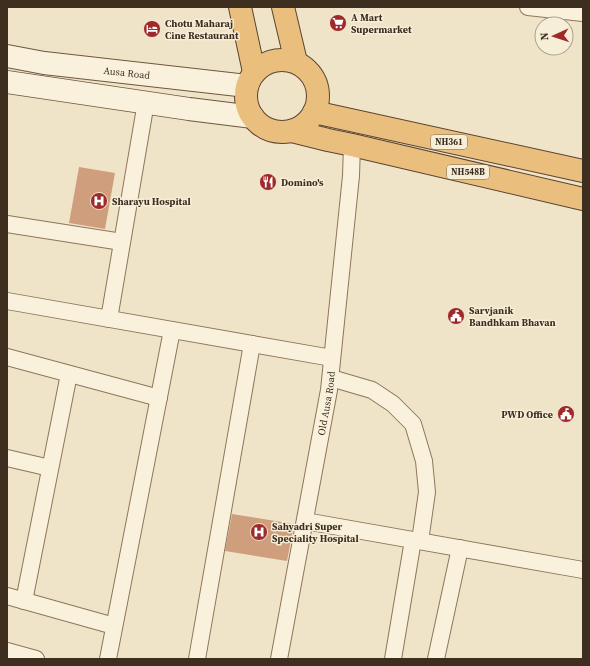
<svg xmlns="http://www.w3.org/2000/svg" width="590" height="666" viewBox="0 0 590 666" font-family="'Source Serif 4',serif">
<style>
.building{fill:#cf9f7d}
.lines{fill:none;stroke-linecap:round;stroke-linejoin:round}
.minor-casing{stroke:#8d765c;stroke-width:18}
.secondary-casing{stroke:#6f573f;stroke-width:24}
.trunk-casing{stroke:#5b4430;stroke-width:24}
.minor{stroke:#faf1dc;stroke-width:16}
.secondary{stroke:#faf1dc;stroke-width:22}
.trunk{stroke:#eabe7c;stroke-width:22}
.labels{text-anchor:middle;stroke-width:3;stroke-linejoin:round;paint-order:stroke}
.shield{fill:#f7eed8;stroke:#756857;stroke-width:1}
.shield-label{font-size:9px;font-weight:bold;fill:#3d2e20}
.poi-label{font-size:10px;font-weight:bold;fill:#3d2e20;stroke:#f7eed8;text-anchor:start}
.street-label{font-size:10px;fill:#3d2e20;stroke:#f7eed8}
</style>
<rect width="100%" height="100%" fill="#f0e4c8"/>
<g class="building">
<polygon points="79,167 115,173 105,229 69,223"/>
<polygon points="232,514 294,524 287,561 225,551"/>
</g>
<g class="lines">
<g class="minor-casing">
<g id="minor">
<polyline points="528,7 583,13"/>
<polyline points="7,224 122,242"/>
<polyline points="7,301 332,358"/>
<polyline points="109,319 146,102"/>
<polyline points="7,357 159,398"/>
<polyline points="331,378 372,390 393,404 413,424 424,461 427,492 420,541"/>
<polyline points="7,458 50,468"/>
<polyline points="305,521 583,570"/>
<polyline points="7,596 114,626"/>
<polyline points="24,601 69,374"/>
<polyline points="7,651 36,659"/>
<polyline points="108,659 172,330"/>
<polyline points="197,659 252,344"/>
<path id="s1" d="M279,659L329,390L351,176L352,145"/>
<polyline points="393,659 413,540"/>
<polyline points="436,659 460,548"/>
</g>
</g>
<g class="secondary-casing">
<g id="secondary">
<path id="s2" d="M7,56L44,63L247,86"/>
<polyline points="7,82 189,109 253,117"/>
</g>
</g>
<g class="trunk-casing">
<g id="trunk">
<polyline points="240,7 254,72"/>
<polyline points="283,7 296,62"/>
<circle cx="282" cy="96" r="36"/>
<polyline points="314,112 583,171"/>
<polyline points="292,131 328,140 352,145 583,199"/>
</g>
</g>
<use href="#minor" class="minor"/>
<use href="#secondary" class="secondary"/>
<use href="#trunk" class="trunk"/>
</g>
<defs>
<g id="supermarket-disc" transform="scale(0.9)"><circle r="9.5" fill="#9e2a2b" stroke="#f7eed8"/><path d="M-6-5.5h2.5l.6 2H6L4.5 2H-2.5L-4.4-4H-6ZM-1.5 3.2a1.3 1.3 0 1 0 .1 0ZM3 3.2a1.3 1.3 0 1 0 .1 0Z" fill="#fff"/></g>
<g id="hotel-disc" transform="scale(0.9)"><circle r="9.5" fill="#9e2a2b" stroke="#f7eed8"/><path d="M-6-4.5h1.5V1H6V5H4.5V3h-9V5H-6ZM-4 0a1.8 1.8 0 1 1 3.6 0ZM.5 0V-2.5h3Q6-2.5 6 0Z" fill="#fff"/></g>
<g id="restaurant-disc" transform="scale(0.9)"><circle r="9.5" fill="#9e2a2b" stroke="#f7eed8"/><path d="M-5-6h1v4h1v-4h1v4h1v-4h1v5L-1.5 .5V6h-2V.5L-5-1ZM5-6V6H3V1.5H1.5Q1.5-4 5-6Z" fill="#fff"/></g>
<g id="hospital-disc" transform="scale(0.9)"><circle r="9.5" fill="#9e2a2b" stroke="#f7eed8"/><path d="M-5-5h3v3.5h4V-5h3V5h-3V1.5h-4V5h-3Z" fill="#fff"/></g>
<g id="civic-disc" transform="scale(0.9)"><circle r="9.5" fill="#9e2a2b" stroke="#f7eed8"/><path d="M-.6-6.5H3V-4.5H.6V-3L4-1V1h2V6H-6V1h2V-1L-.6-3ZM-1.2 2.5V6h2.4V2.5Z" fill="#fff"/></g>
</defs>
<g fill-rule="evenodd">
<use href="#supermarket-disc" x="338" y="23"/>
<use href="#hotel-disc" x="152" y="29"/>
<use href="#restaurant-disc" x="268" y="182"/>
<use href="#hospital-disc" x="99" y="201"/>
<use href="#civic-disc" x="456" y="316"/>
<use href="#civic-disc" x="566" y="414"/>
<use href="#hospital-disc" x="259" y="532"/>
</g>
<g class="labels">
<g class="shield">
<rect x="431" y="135" width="36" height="14" rx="3"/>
<rect x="447" y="165" width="42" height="14" rx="3"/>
</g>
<g class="shield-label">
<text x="449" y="145">NH361</text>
<text x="468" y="175">NH548B</text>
</g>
<g class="poi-label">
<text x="351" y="21">A Mart<tspan x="351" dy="12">Supermarket</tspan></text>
<text x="165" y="27">Chotu Maharaj<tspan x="165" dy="12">Cine Restaurant</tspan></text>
<text x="281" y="186">Domino's</text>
<text x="112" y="205">Sharayu Hospital</text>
<text x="469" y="314">Sarvjanik<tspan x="469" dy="12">Bandhkam Bhavan</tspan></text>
<text x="553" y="418" text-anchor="end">PWD Office</text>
<text x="272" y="530">Sahyadri Super<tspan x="272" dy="12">Speciality Hospital</tspan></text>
</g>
<g class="street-label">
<text dy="4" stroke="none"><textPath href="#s2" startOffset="121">Ausa Road</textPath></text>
<text dy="4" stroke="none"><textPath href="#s1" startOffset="260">Old Ausa Road</textPath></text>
</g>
</g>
<rect width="590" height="666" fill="none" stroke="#3d2e20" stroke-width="16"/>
<g transform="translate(554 36) rotate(267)"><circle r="19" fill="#f7eed8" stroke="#ada18e"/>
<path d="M0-3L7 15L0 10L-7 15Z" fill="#9e2a2b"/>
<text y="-6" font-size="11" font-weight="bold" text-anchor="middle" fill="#3d2e20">N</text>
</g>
</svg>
